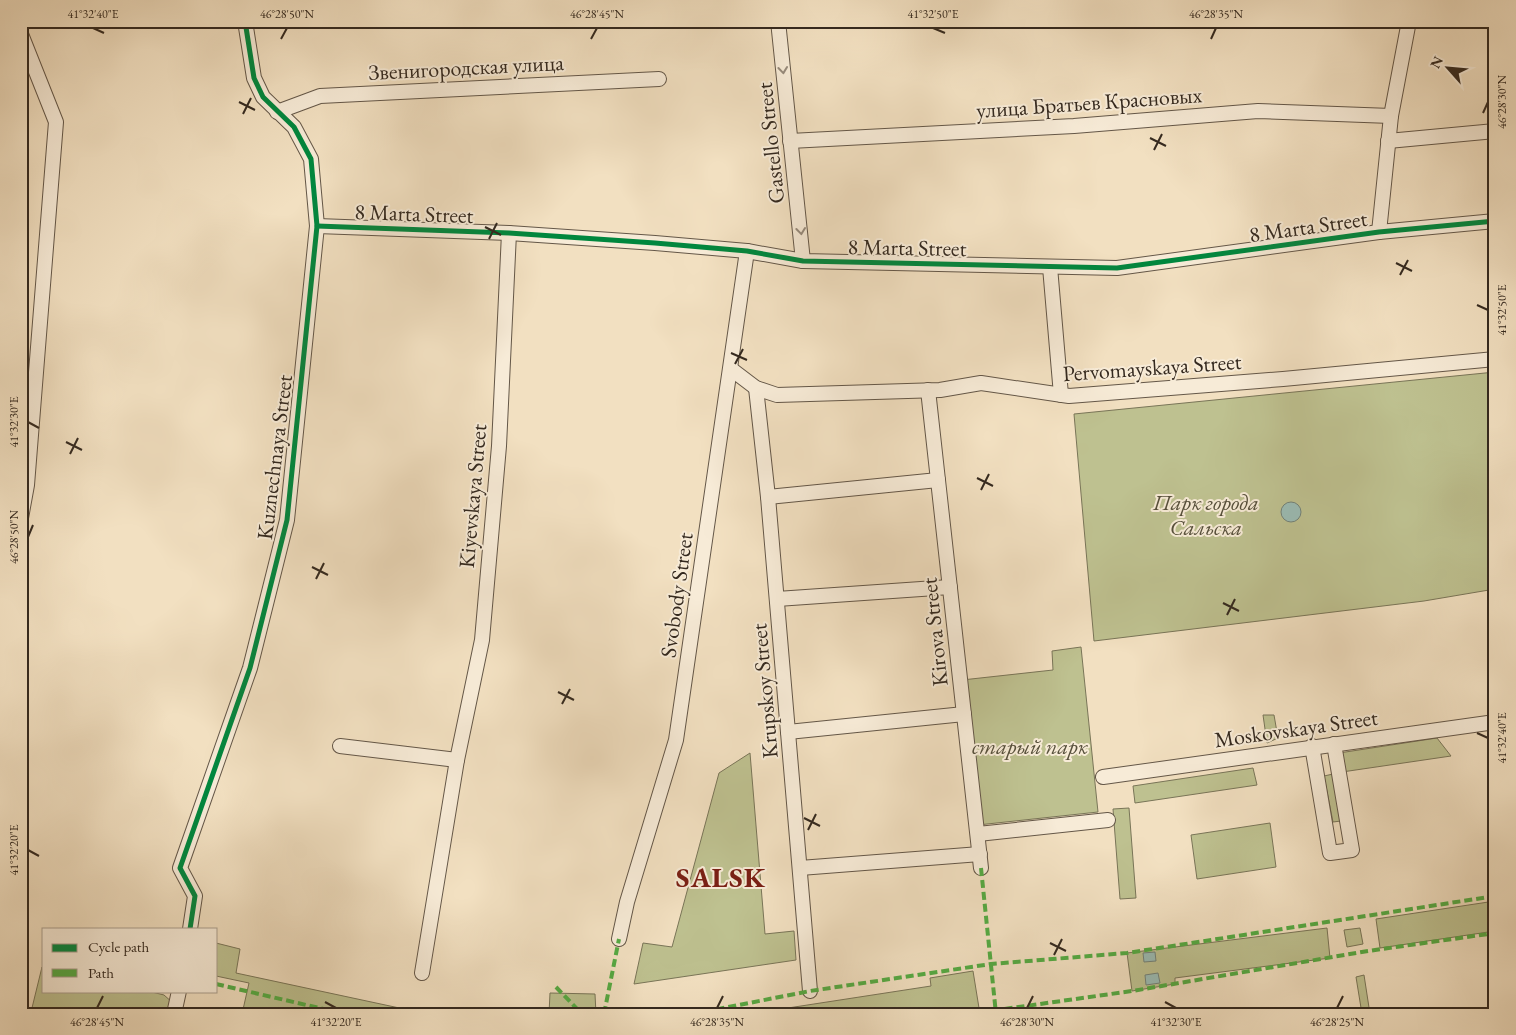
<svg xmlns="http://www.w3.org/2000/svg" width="1516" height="1035" viewBox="0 0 1516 1035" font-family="'EB Garamond',serif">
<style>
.green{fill:#bec190;stroke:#797558}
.water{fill:#9bbdb6;stroke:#72827a}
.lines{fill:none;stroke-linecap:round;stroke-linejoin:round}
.street-casing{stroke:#645748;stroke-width:16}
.street{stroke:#f7ebd7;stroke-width:14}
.quiet{stroke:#54ab43;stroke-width:4;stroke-dasharray:8 4;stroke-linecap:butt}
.cycleway-casing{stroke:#f7ebd7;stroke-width:8}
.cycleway{stroke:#00873e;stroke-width:5}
.oneway{stroke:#968a7b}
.ticks{fill:none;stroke:#34291f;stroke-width:2}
.labels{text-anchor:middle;stroke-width:4;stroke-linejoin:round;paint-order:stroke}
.street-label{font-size:22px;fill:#34291f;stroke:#f7ebd7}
.park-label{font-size:22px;font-style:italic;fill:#564f3b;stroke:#f7ebd7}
.district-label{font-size:28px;font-weight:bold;letter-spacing:1px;fill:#7a1f14;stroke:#f7ebd7}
.neatline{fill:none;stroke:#34291f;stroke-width:2}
.ticks-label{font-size:12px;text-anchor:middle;fill:#34291f}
</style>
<rect width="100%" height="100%" fill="#f2e0c1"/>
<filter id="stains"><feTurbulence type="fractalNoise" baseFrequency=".004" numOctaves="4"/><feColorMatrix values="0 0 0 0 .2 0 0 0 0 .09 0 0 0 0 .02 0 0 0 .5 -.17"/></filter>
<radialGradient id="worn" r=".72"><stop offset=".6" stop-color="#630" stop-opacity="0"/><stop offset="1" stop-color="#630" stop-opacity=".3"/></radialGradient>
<g class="green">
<polygon points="1495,372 1495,589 1424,601 1094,641 1074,414"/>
<polygon points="1081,647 1098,812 978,825 962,680 1053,670 1052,651"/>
<polygon points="1263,715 1274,715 1278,738 1267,743"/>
<polygon points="1437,738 1451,756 1342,772 1339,753"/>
<polygon points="750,753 765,934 794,931 796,960 634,984 643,943 672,947 719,773"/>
<polygon points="1253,768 1257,785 1135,803 1133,786"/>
<polygon points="1333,774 1341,821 1333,822 1324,776"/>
<polygon points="1129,808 1136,898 1120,899 1113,809"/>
<polygon points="1270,823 1276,867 1197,879 1191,835"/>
<polygon points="1495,901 1495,931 1380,948 1376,919"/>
<polygon points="1327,928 1330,958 1175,978 1175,984 1132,991 1127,953"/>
<polygon points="1360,928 1363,944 1347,947 1344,930"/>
<polygon points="216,943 240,949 236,973 418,1012 474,1014 242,1014 249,983 216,976"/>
<polygon points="42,967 44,991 148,991 164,995 173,1003 171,1014 21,1014 21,1010 31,1012"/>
<polygon points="973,971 979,1008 939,1014 749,1014 931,986 930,978"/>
<polygon points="1364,975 1370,1014 1362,1014 1356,977"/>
<polygon points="550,993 595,994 596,1014 549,1014"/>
</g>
<g class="water">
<circle cx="1291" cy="512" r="10"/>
<polygon points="1155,952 1156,961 1144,962 1143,953"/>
<polygon points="1158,973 1160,983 1146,985 1145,975"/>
</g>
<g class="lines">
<g class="street-casing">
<g id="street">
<polyline points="778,21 803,261"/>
<polyline points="21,34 56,122 27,485 21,518"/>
<polyline points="277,112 320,96 659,79"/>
<polyline points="790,141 1074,126 1258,111 1391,116"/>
<polyline points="1388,141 1495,131"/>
<polyline points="317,226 509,233 655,243 747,251 803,261 1117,268 1379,232 1495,221"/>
<polyline points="1379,232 1391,116 1409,21"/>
<polyline points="1050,267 1061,395"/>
<polyline points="731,369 756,388 777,395 940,390 981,383 1069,396 1283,379 1495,359"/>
<polyline points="756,388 768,497 810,991"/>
<polyline points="928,390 981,868"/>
<polyline points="768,497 938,480"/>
<polyline points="777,599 950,587"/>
<polyline points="788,732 964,714"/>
<polyline points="340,746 457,760"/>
<polyline points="1312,746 1330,853 1352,850 1334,744"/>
<polyline points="1103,777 1495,722"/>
<polyline points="978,834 1108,820"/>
<polyline points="800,868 980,854"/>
<polyline points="190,929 195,896 180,868 250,668 287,520 317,226 311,159 294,127 263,97 254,78 245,21"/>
<polyline points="619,939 627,902 676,740 747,251"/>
<polyline points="422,973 457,760 482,640 499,446 509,233"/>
<polyline points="174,1014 179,991"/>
</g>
</g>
<use href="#street" class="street"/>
<g class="quiet">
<polyline points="981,868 996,1014"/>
<polyline points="216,984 345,1014"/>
<polyline points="556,987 582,1014"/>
<polyline points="175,1011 185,1014"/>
<polyline points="604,1014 619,939"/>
<polyline points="693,1014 810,991 991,964 1127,953 1495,896"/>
<polyline points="969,1014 1132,991 1368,951 1495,933"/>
</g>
<g class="cycleway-casing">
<g id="cycleway">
<polyline points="317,226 509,233 655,243 747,251 803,261 1117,268 1379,232 1495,221"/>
<polyline points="190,929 195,896 180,868 250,668 287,520 317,226 311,159 294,127 263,97 254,78 245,21"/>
</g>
</g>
<use href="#cycleway" class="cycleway"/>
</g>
<defs><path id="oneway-chevron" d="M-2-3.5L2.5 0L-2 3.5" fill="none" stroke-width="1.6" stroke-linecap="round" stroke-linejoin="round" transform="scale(1.25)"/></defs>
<g class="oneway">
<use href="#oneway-chevron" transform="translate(783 70) rotate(84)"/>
<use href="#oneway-chevron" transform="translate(801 231) rotate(83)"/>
</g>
<path class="ticks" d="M93,28L104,33M933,28L945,33M281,39L287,28M591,39L597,28M1211,39L1216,28M239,102L255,110M1483,113L1488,102M243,114L251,98M1150,138L1166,146M1154,150L1162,134M485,227L501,235M489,239L497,223M1396,263L1412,271M1400,275L1408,260M1477,305L1488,310M731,353L747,360M735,364L743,349M28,422L39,428M66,442L82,450M70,454L78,438M977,478L993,486M981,490L989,474M28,537L33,525M312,567L328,575M316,579L324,563M1223,603L1239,611M1227,615L1235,599M558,692L574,700M562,704L570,689M1477,733L1488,738M804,818L820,826M808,830L816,814M28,850L39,856M1050,943L1066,951M1054,955L1062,939M325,1002L336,1008M1165,1002L1176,1008M97,1008L103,996M717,1008L723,996M1027,1008L1033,996M1337,1008L1343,996"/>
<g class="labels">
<g class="street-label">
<text transform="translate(466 67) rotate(-3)" y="8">Звенигородская улица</text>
<text transform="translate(1089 102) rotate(-4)" y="8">улица Братьев Красновых</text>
<text transform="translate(770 143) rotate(-96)" y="8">Gastello Street</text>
<text transform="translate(414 213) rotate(2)" y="8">8 Marta Street</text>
<text transform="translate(1308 226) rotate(-8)" y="8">8 Marta Street</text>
<text transform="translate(907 247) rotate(1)" y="8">8 Marta Street</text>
<text transform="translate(1152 367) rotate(-4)" y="8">Pervomayskaya Street</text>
<text transform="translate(274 457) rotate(-83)" y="8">Kuznechnaya Street</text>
<text transform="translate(472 496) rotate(-85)" y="8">Kiyevskaya Street</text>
<text transform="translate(676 595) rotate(-82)" y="8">Svobody Street</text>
<text transform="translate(934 632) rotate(-96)" y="8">Kirova Street</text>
<text transform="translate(764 691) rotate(-95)" y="8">Krupskoy Street</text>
<text transform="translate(1296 728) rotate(-8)" y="8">Moskovskaya Street</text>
</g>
<g class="park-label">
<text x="1206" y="510">Парк города<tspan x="1206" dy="25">Сальска</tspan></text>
<text x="1030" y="754">старый парк</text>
</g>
<g class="district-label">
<text x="721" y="887">SALSK</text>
</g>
</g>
<rect width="1516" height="1035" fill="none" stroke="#f2e0c1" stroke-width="55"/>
<rect x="42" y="928" width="175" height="65" fill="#f7ebd7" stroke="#a99d8d"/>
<rect x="52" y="944" width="25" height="8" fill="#00873e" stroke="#a99d8d"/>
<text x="88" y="952" font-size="15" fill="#34291f">Cycle path</text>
<rect x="52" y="969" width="25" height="8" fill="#54ab43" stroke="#a99d8d"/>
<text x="88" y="978" font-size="15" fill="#34291f">Path</text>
<g transform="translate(1448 68) rotate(297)" stroke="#f7ebd7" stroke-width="4" paint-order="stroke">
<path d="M0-4L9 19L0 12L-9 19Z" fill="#34291f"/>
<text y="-8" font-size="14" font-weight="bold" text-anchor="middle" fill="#34291f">N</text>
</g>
<rect x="28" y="28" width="1460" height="980" class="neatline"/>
<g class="ticks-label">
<text x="93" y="18">41°32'40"E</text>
<text x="287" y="18">46°28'50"N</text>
<text x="597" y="18">46°28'45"N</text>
<text x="933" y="18">41°32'50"E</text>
<text x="1216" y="18">46°28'35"N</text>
<text transform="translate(1502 102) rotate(-90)" y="4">46°28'30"N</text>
<text transform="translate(1502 310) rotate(-90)" y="4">41°32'50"E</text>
<text transform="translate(14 422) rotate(-90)" y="4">41°32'30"E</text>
<text transform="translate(14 537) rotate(-90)" y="4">46°28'50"N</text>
<text transform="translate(1502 738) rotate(-90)" y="4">41°32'40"E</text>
<text transform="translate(14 850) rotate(-90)" y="4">41°32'20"E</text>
<text x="97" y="1026">46°28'45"N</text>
<text x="336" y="1026">41°32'20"E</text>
<text x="717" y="1026">46°28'35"N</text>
<text x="1027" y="1026">46°28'30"N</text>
<text x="1176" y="1026">41°32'30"E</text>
<text x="1337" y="1026">46°28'25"N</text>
</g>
<rect width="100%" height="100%" filter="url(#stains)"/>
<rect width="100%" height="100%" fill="url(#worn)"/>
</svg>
